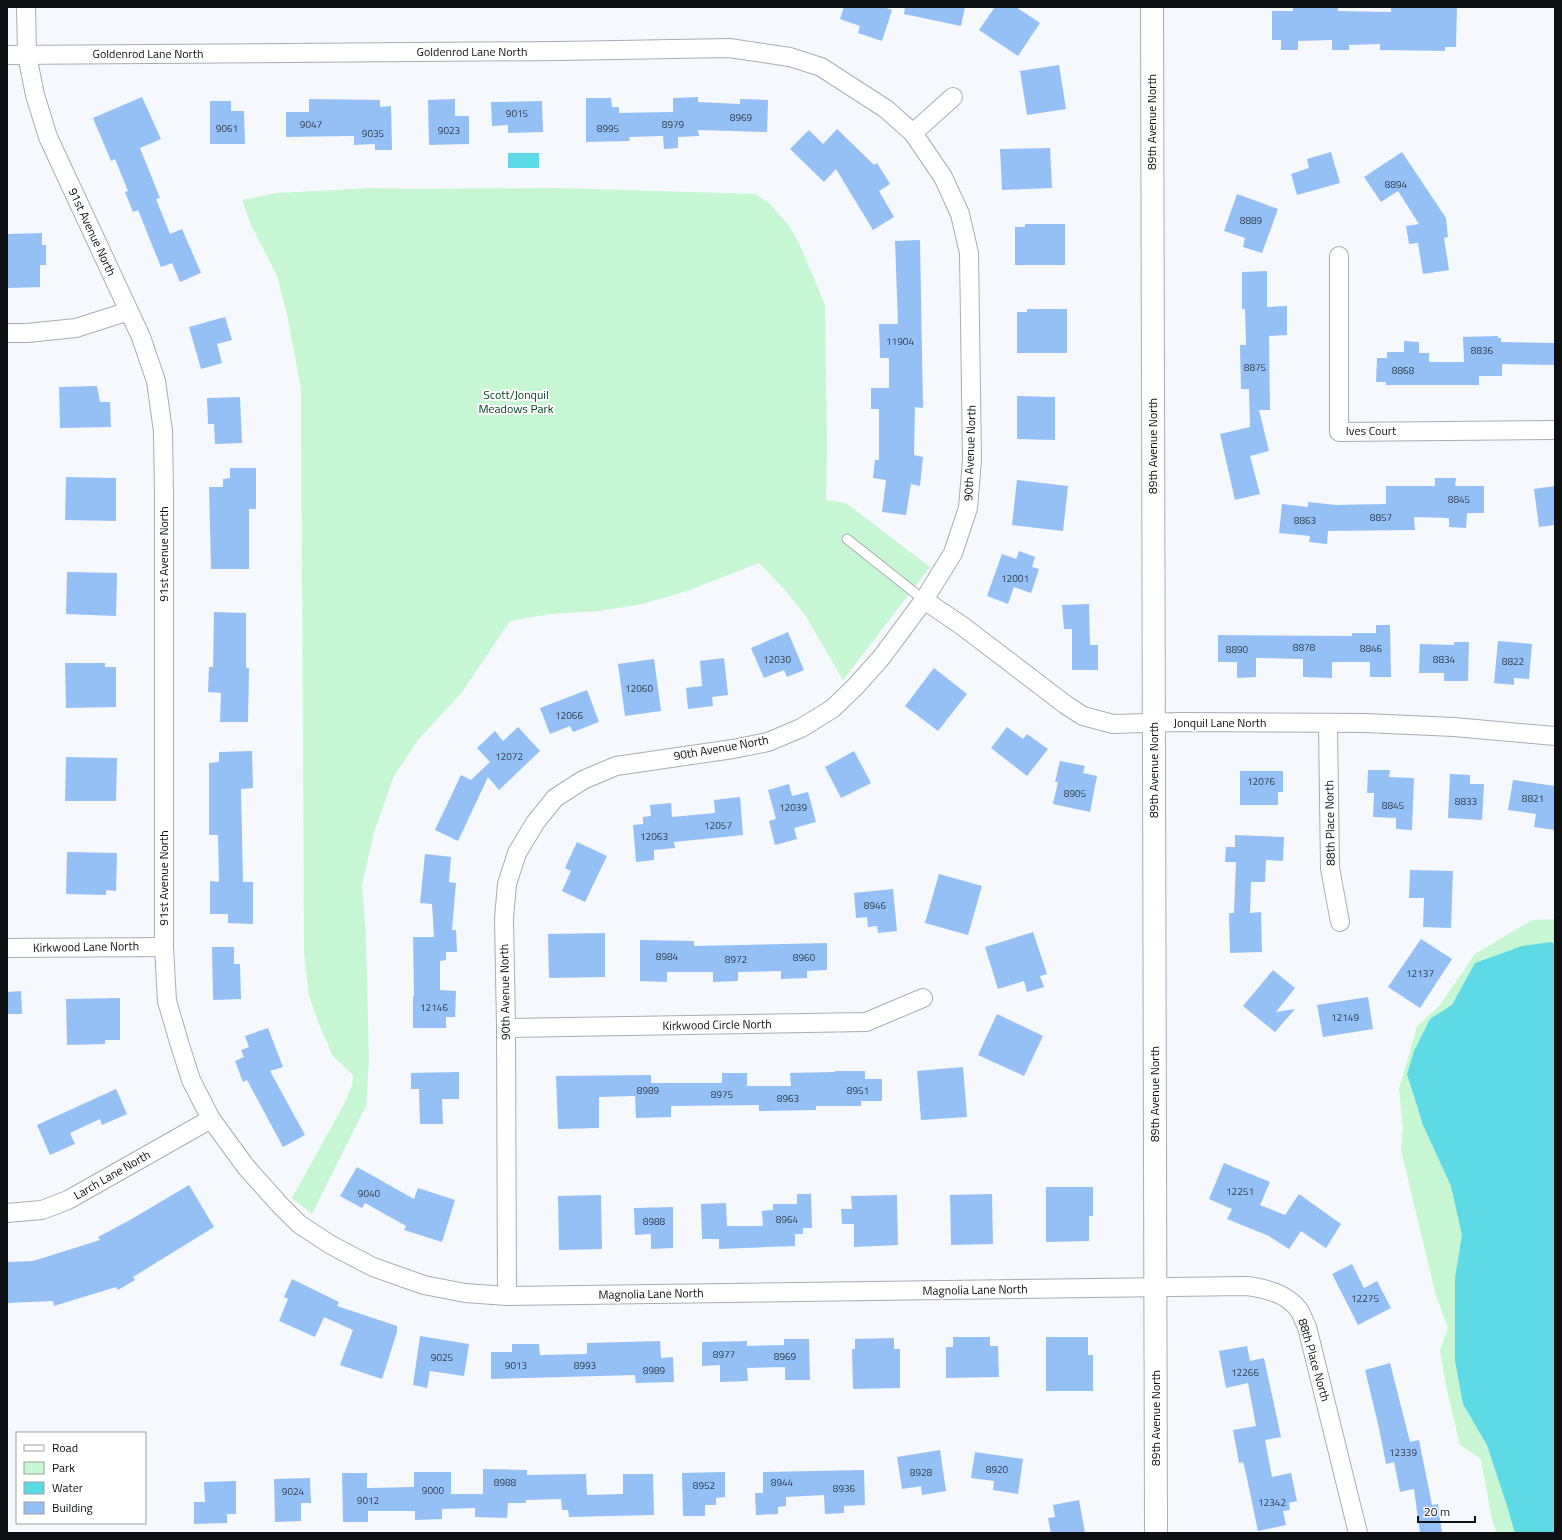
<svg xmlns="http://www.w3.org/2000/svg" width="1562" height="1540" viewBox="0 0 1562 1540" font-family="'Titillium Web',sans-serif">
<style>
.green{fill:#c7f6d2}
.water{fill:#5edae7}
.building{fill:#95c0f5}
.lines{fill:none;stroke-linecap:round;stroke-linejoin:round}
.lane-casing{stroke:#a7adb5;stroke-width:11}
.street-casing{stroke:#a7adb5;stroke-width:20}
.secondary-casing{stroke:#a7adb5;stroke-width:24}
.lane{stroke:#fff;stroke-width:9}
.street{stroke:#fff;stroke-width:18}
.secondary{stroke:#fff;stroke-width:22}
.labels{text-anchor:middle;stroke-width:4;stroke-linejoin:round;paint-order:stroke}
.number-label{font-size:10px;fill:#2f3b4b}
.street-label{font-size:12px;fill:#0d0f12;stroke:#fff}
.park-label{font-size:12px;fill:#054320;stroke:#fff}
</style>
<rect width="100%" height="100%" fill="#f5f9fe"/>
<g class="green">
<polygon points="372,188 412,189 560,188 723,193 755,194 768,202 787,223 799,243 825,305 827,448 826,500 846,503 930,567 843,680 805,615 785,590 759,563 687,591 642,604 600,611 550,614 510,621 463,691 418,740 394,776 374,832 362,885 366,937 369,1059 366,1106 312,1214 292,1198 343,1106 352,1086 353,1075 333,1056 321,1029 309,996 304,952 301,389 287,314 277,276 251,225 242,200 277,193"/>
<polygon points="1555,919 1555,1533 1497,1533 1492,1520 1481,1459 1460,1445 1446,1386 1440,1350 1448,1328 1436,1296 1401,1150 1403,1127 1399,1089 1417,1026 1440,1005 1475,954 1532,920"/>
</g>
<g class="water">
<rect x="508" y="153" width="31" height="15"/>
<polygon points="1551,942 1555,944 1555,1533 1515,1533 1507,1506 1487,1445 1463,1404 1455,1361 1455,1278 1462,1235 1451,1186 1423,1125 1407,1074 1414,1051 1430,1019 1452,1005 1475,963 1522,946"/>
</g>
<g class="building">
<polygon points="844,7 883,7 892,10 882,41 858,33 860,26 840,19"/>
<polygon points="905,7 965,7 961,26 904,14"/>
<polygon points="995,7 1016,7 1040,23 1018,56 979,30"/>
<polygon points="1293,7 1338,7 1338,11 1391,12 1391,7 1457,7 1456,47 1445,47 1445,51 1380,50 1380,44 1349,45 1349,50 1332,50 1332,40 1298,41 1298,50 1281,50 1281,40 1272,40 1272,11 1293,11"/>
<polygon points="1059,65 1066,109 1027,115 1020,71"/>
<polygon points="142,97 161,139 140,148 160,198 156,199 170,234 182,229 201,273 180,282 172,263 161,267 138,210 133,212 125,192 128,191 115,159 111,161 93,118"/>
<polygon points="698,97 698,102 740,104 740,99 768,100 767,132 698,130 699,136 678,137 678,148 664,149 663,136 629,137 630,141 586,142 586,98 611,98 612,107 619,107 619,113 673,112 673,98"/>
<polygon points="309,99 380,100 380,107 391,106 392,150 375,150 375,144 354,145 354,136 286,137 286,112 309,112"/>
<polygon points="455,99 455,116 469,116 469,144 429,145 428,100"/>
<polygon points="210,101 231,101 231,111 244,111 245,144 210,144"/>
<polygon points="542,101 543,132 508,133 508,125 492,126 491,102"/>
<polygon points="837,129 874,165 877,163 890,184 879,191 894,217 873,230 836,169 824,182 790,149 809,130 823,144"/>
<polygon points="1050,148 1052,188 1002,190 1000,149"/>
<polygon points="1331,152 1340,183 1297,195 1291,174 1309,168 1307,159"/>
<polygon points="1402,152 1446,218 1448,237 1444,238 1449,270 1423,274 1418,243 1409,244 1406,226 1419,224 1398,191 1381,202 1364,177"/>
<polygon points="1237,194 1278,209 1262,253 1243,247 1245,238 1224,231"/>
<polygon points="1025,224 1065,224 1065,265 1015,265 1015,227 1025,227"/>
<polygon points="42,233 42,245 46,245 46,265 40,265 40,287 7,288 7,234"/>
<polygon points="920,240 923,408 915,407 914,455 923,457 920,486 911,484 906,515 882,512 886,480 873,478 875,460 879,460 879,409 871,409 871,388 889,388 889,358 880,358 879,324 898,324 895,241"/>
<polygon points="1267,271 1267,307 1287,306 1287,335 1269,336 1270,410 1259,410 1269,451 1250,456 1260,494 1235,500 1220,434 1250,427 1249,389 1241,389 1240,345 1246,345 1245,309 1242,309 1242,272"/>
<polygon points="1027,309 1067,309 1067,353 1017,353 1017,312 1027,312"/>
<polygon points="225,317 232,340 217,344 222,363 201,369 189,327"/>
<polygon points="1498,336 1498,338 1501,338 1501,342 1555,343 1555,365 1502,364 1502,376 1479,376 1479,385 1386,385 1386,382 1376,382 1377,358 1387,358 1387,352 1404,352 1404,341 1419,342 1419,353 1429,353 1429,362 1464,362 1463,337"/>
<polygon points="97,386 100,402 110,402 111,427 60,428 59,387"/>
<polygon points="1017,396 1055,397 1055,440 1017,439"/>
<polygon points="240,397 242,443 215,444 214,424 208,424 207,398"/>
<polygon points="230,468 256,468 256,509 249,509 249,569 211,569 209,487 223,487 223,479 230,478"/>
<polygon points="66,477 116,478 116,521 65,520"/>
<polygon points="1435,478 1456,478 1455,486 1484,486 1484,513 1467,513 1466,528 1449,527 1449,518 1414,517 1415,530 1328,531 1327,544 1309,542 1310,536 1279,533 1282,504 1308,507 1308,502 1336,505 1386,504 1386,486 1435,486"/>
<polygon points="1017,480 1068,486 1063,531 1012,525"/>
<polygon points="1555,486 1555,525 1539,527 1534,489"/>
<polygon points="1019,551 1035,557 1032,567 1039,569 1031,593 1014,587 1008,604 987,596 1002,554 1016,559"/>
<polygon points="67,572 117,573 116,616 66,614"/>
<polygon points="1089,604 1090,645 1098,645 1098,670 1072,670 1072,629 1064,629 1062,605"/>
<polygon points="214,612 246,613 246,668 249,668 248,722 220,722 221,693 208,692 209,667 213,667"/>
<polygon points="1376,625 1390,625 1391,677 1370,677 1370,662 1332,662 1332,678 1303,677 1303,659 1256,658 1256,677 1237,678 1237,662 1218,662 1218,635 1352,636 1352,633 1376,633"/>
<polygon points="788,632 804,670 787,677 784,670 764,678 751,648"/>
<polygon points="1498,641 1532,644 1529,679 1514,678 1514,685 1494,683"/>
<polygon points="1454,642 1469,642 1468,681 1444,681 1444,673 1419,673 1420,644 1454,645"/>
<polygon points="724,658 728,695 712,697 713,706 688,709 686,688 702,686 700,661"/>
<polygon points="654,659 661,711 625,716 618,664"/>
<polygon points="65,663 105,663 105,667 116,667 116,707 66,708"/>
<polygon points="934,668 967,694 938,731 905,706"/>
<polygon points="587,690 599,722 573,732 570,726 550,734 540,708"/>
<polygon points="518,727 540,751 499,790 488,777 458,841 435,830 461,775 471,780 490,762 477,748 495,731 503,741"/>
<polygon points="1007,727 1023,739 1027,734 1048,749 1027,776 991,748"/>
<polygon points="252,751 253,788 241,789 243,882 253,882 253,924 228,923 228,914 210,914 210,881 219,882 218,835 209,835 209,763 219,762 219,752"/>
<polygon points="854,751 871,783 841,798 825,767"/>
<polygon points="66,757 117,758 116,801 65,801"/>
<polygon points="1060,761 1085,766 1083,773 1097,776 1090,812 1053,804 1058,782 1055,782"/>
<polygon points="1368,770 1390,770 1389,777 1414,778 1412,830 1396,829 1396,818 1373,817 1374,793 1367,793"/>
<polygon points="1240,771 1283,771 1283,792 1278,792 1278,805 1240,805"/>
<polygon points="1450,774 1470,775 1470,784 1484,784 1482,820 1448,818"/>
<polygon points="1513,780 1555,786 1555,830 1534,827 1536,814 1508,810"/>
<polygon points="789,784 792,796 808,792 816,822 794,828 797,839 775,845 769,821 776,819 768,790"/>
<polygon points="740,797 743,835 674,842 675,848 654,850 654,860 636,862 633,825 643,824 643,817 651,816 650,805 671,803 672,817 715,813 714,800"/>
<polygon points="1235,835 1284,837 1283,861 1266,860 1265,882 1251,882 1250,913 1261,912 1262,952 1230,953 1229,913 1234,913 1236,862 1225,862 1226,847 1235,847"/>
<polygon points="577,842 607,856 585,902 562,891 571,871 565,868"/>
<polygon points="67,852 117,853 116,891 106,890 106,895 66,894"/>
<polygon points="425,854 451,857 449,882 456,883 452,930 456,930 457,952 446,952 446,960 440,961 440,990 456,991 455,1017 446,1017 446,1028 413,1028 413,996 414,996 413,937 434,937 432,904 420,903"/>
<polygon points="1410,870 1453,871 1451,928 1423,927 1424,898 1409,898"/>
<polygon points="939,874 982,886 968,935 925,923"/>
<polygon points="893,889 897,931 878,933 877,926 868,927 867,917 856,918 854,893"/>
<polygon points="1033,932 1047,974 1040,976 1044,987 1027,992 1024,981 998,989 985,947"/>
<polygon points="605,933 605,977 549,978 548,934"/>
<polygon points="1421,939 1452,959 1420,1008 1388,987"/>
<polygon points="640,940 694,941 694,946 827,943 827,970 807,971 807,978 781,979 781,971 738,972 738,981 713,982 713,972 667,972 667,982 640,981"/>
<polygon points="212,947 234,947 234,964 240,964 241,999 213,1000"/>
<polygon points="1273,970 1295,988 1276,1012 1295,1009 1275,1032 1243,1006"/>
<polygon points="21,991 22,1014 7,1014 7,992"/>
<polygon points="1368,997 1373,1029 1323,1037 1317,1005"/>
<polygon points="120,998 120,1040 105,1040 105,1044 67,1045 66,999"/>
<polygon points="997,1014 1043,1036 1024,1076 978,1055"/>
<polygon points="268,1028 283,1067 270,1071 305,1135 283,1147 247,1080 243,1082 235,1061 244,1057 241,1050 249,1047 245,1036"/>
<polygon points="963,1067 967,1117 921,1120 917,1071"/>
<polygon points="835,1071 865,1071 865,1079 882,1079 882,1101 861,1101 861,1106 816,1106 816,1110 759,1111 759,1105 671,1106 671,1117 636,1118 635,1096 599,1097 599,1128 558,1129 556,1076 651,1075 651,1083 722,1083 722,1073 747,1073 747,1086 791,1086 790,1073 835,1072"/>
<polygon points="459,1072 459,1099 442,1099 443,1124 420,1124 419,1089 411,1089 411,1073"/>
<polygon points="116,1089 127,1114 102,1125 100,1119 70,1133 75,1144 50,1155 37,1125"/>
<polygon points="1224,1163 1270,1182 1260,1205 1285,1215 1299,1194 1341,1224 1326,1248 1301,1231 1289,1249 1269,1236 1227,1219 1232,1209 1209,1199"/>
<polygon points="357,1167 414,1199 418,1188 455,1200 442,1242 404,1230 406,1226 365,1203 362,1208 340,1196"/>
<polygon points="189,1185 214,1227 133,1277 135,1280 118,1290 116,1287 54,1306 53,1301 7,1303 7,1262 33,1261 100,1240 98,1237 130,1220"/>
<polygon points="1046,1187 1093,1187 1093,1216 1089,1216 1089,1241 1046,1242"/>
<polygon points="797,1194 811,1194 812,1228 803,1228 803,1234 795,1234 795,1246 719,1249 719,1239 702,1239 701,1204 726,1203 727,1226 763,1226 762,1211 773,1210 773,1204 797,1204"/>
<polygon points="992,1194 993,1244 951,1245 950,1195"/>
<polygon points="601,1195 602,1249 559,1250 558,1196"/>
<polygon points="897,1195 898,1245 854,1247 854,1224 842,1224 841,1209 852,1209 851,1196"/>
<polygon points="673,1207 673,1248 651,1249 651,1234 635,1235 634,1208"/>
<polygon points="1352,1264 1364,1288 1377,1281 1391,1308 1358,1325 1332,1274"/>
<polygon points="292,1279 339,1302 337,1306 397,1326 397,1332 382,1379 340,1365 353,1330 324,1317 315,1337 279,1321 288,1299 284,1297"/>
<polygon points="420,1336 469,1344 464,1376 430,1371 427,1388 413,1385"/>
<polygon points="953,1337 990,1337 990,1346 998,1346 999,1377 946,1378 946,1347 953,1347"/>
<polygon points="1046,1337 1088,1337 1088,1355 1093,1355 1093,1391 1046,1391"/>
<polygon points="894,1338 894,1349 900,1349 900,1388 853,1389 852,1349 855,1349 855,1339"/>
<polygon points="784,1339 809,1339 810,1380 785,1380 785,1367 747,1368 748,1381 720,1382 720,1365 702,1366 702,1342 747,1341 747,1346 784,1345"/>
<polygon points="660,1341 661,1358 673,1357 674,1382 636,1383 635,1375 491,1379 491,1352 512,1352 512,1344 539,1344 540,1355 587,1354 587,1343"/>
<polygon points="1247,1346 1250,1361 1264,1358 1281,1437 1265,1440 1272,1477 1291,1473 1297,1501 1289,1503 1290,1510 1283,1511 1286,1525 1258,1531 1245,1469 1243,1462 1239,1463 1233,1430 1256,1426 1248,1383 1226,1388 1219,1351"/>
<polygon points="1390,1363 1410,1442 1419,1440 1432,1505 1438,1504 1442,1533 1420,1533 1414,1489 1400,1492 1394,1462 1386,1464 1379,1428 1365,1370"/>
<polygon points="940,1450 946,1491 922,1495 921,1486 902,1489 897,1457"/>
<polygon points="975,1452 1023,1459 1018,1494 993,1490 994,1481 971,1478"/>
<polygon points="483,1469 527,1470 527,1475 586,1474 587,1495 623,1494 623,1474 653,1474 654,1515 569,1517 568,1510 562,1510 561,1499 526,1500 526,1503 508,1503 507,1518 475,1517 475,1508 442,1509 442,1519 415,1520 415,1511 368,1511 368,1522 343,1522 342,1473 367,1473 367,1488 414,1487 414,1472 451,1472 451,1494 483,1494"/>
<polygon points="864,1470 865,1505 844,1506 844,1513 825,1514 824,1495 786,1497 786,1506 778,1507 778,1514 756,1515 755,1493 763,1493 763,1472"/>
<polygon points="725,1472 725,1497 716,1498 716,1505 705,1505 705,1516 683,1516 682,1473"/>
<polygon points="310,1478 311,1503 301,1503 301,1521 275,1522 274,1479"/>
<polygon points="236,1481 236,1514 227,1514 227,1523 194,1524 194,1502 205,1502 204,1482"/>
<polygon points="1079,1500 1085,1533 1051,1533 1048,1518 1055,1517 1053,1505"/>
</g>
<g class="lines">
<g class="lane-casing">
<polyline id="lane" points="847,539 924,600"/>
</g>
<g class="street-casing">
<g id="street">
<path d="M26,7L27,55L35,95L48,137L141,337L156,381L163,431L164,495V947L167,1001L179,1042L191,1080L211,1119L246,1167L280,1205L299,1224L331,1245L373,1267L424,1285L465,1293L507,1296L1247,1286C1267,1289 1286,1293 1299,1310C1302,1314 1304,1322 1307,1327L1358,1533"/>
<polyline points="7,55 560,51 729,48 790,57 821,67 886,109 913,133"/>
<polyline points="1339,256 1339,432 1555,430"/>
<polyline points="7,333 27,333 76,328 129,311"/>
<polyline points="924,600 961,625 1066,705 1083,716 1113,724 1180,722 1365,723 1454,727 1555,736"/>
<polyline points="1328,724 1330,868 1340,922"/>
<polyline points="7,948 164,947"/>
<polyline points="506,1028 866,1022 923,998"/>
<polyline points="7,1213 42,1210 68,1200 211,1119"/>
<polyline points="507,1296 506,1028 504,918 507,884 517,853 535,823 555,798 583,780 616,766 733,749 768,742 801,728 832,709 855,687 881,658 924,600 953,553 968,508 972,460 969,253 960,214 943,177 913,133 953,97"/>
</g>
</g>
<g class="secondary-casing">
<polyline id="secondary" points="1152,7 1156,1533"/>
</g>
<use href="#lane" class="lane"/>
<use href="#street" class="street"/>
<use href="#secondary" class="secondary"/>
</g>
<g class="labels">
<g class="number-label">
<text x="517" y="117">9015</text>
<text x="741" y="121">8969</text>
<text x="311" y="128">9047</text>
<text x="673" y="128">8979</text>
<text x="227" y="132">9061</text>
<text x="608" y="132">8995</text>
<text x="449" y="134">9023</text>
<text x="373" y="137">9035</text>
<text x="1396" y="188">8894</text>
<text x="1251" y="224">8889</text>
<text x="900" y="345">11904</text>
<text x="1482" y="354">8836</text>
<text x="1255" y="371">8875</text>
<text x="1403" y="374">8868</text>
<text x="1459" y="503">8845</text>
<text x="1381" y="521">8857</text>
<text x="1305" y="524">8863</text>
<text x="1015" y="582">12001</text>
<text x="1304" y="651">8878</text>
<text x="1371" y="652">8846</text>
<text x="1237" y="653">8890</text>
<text x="777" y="663">12030</text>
<text x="1444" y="663">8834</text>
<text x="1513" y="665">8822</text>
<text x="639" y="692">12060</text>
<text x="569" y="719">12066</text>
<text x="509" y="760">12072</text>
<text x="1261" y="785">12076</text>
<text x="1075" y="797">8905</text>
<text x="1533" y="802">8821</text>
<text x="1466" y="805">8833</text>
<text x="1393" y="809">8845</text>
<text x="793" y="811">12039</text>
<text x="718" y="829">12057</text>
<text x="654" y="840">12063</text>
<text x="875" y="909">8946</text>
<text x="667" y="960">8984</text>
<text x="804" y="961">8960</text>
<text x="736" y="963">8972</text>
<text x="1420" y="977">12137</text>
<text x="434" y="1011">12146</text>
<text x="1345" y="1021">12149</text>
<text x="648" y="1094">8989</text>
<text x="858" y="1094">8951</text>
<text x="722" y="1098">8975</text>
<text x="788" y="1102">8963</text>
<text x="1240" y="1195">12251</text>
<text x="369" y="1197">9040</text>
<text x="787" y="1223">8964</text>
<text x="654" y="1225">8988</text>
<text x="1365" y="1302">12275</text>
<text x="724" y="1358">8977</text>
<text x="785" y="1360">8969</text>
<text x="442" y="1361">9025</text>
<text x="516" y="1369">9013</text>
<text x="585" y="1369">8993</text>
<text x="654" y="1374">8989</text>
<text x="1245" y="1376">12266</text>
<text x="1403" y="1456">12339</text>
<text x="997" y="1473">8920</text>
<text x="921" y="1476">8928</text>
<text x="505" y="1486">8988</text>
<text x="782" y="1486">8944</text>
<text x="704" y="1489">8952</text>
<text x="844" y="1492">8936</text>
<text x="433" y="1494">9000</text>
<text x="293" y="1495">9024</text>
<text x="368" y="1504">9012</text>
<text x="1272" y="1506">12342</text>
</g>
<g class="street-label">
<text x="472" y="56">Goldenrod Lane North</text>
<text x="148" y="58">Goldenrod Lane North</text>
<text transform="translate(1152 122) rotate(-90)" y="4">89th Avenue North</text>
<text transform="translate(92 232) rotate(65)" y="4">91st Avenue North</text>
<text x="1371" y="435">Ives Court</text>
<text transform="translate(1153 446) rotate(-90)" y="4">89th Avenue North</text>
<text transform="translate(970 453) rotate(-88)" y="4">90th Avenue North</text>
<text transform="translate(164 554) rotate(-90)" y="4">91st Avenue North</text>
<text x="1220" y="727">Jonquil Lane North</text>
<text transform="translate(721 748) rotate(-10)" y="4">90th Avenue North</text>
<text transform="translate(1154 770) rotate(-90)" y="4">89th Avenue North</text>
<text transform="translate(1330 823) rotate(-91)" y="4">88th Place North</text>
<text transform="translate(164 878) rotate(-90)" y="4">91st Avenue North</text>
<text transform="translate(86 947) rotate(-1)" y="4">Kirkwood Lane North</text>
<text transform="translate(505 992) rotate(-91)" y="4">90th Avenue North</text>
<text transform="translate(717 1025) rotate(-1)" y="4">Kirkwood Circle North</text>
<text transform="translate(1155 1094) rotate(-90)" y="4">89th Avenue North</text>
<text transform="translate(112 1175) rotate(-30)" y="4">Larch Lane North</text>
<text transform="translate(975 1290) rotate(-1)" y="4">Magnolia Lane North</text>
<text transform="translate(651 1294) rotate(-1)" y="4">Magnolia Lane North</text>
<text transform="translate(1314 1360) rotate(74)" y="4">88th Place North</text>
<text transform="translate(1156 1418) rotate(-90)" y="4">89th Avenue North</text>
</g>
<g class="park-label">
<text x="516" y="399">Scott/Jonquil<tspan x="516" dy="14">Meadows Park</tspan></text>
</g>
</g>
<rect width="1562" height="1540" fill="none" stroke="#0d0f12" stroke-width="16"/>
<rect x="16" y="1432" width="130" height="92" fill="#ffffff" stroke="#9e9fa0"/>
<rect x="24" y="1445" width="20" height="6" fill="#ffffff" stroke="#9e9fa0"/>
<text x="52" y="1452" font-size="12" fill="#0d0f12">Road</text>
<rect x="24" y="1462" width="20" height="12" fill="#c7f6d2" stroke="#9e9fa0"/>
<text x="52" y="1472" font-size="12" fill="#0d0f12">Park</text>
<rect x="24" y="1482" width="20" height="12" fill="#5edae7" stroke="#9e9fa0"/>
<text x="52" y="1492" font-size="12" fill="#0d0f12">Water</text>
<rect x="24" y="1502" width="20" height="12" fill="#95c0f5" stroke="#9e9fa0"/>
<text x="52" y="1512" font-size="12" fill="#0d0f12">Building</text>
<path d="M1418 1516v6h57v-6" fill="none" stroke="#0d0f12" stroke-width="2"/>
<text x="1424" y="1516" font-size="12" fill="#0d0f12" stroke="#ffffff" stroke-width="3" paint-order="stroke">20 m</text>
</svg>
